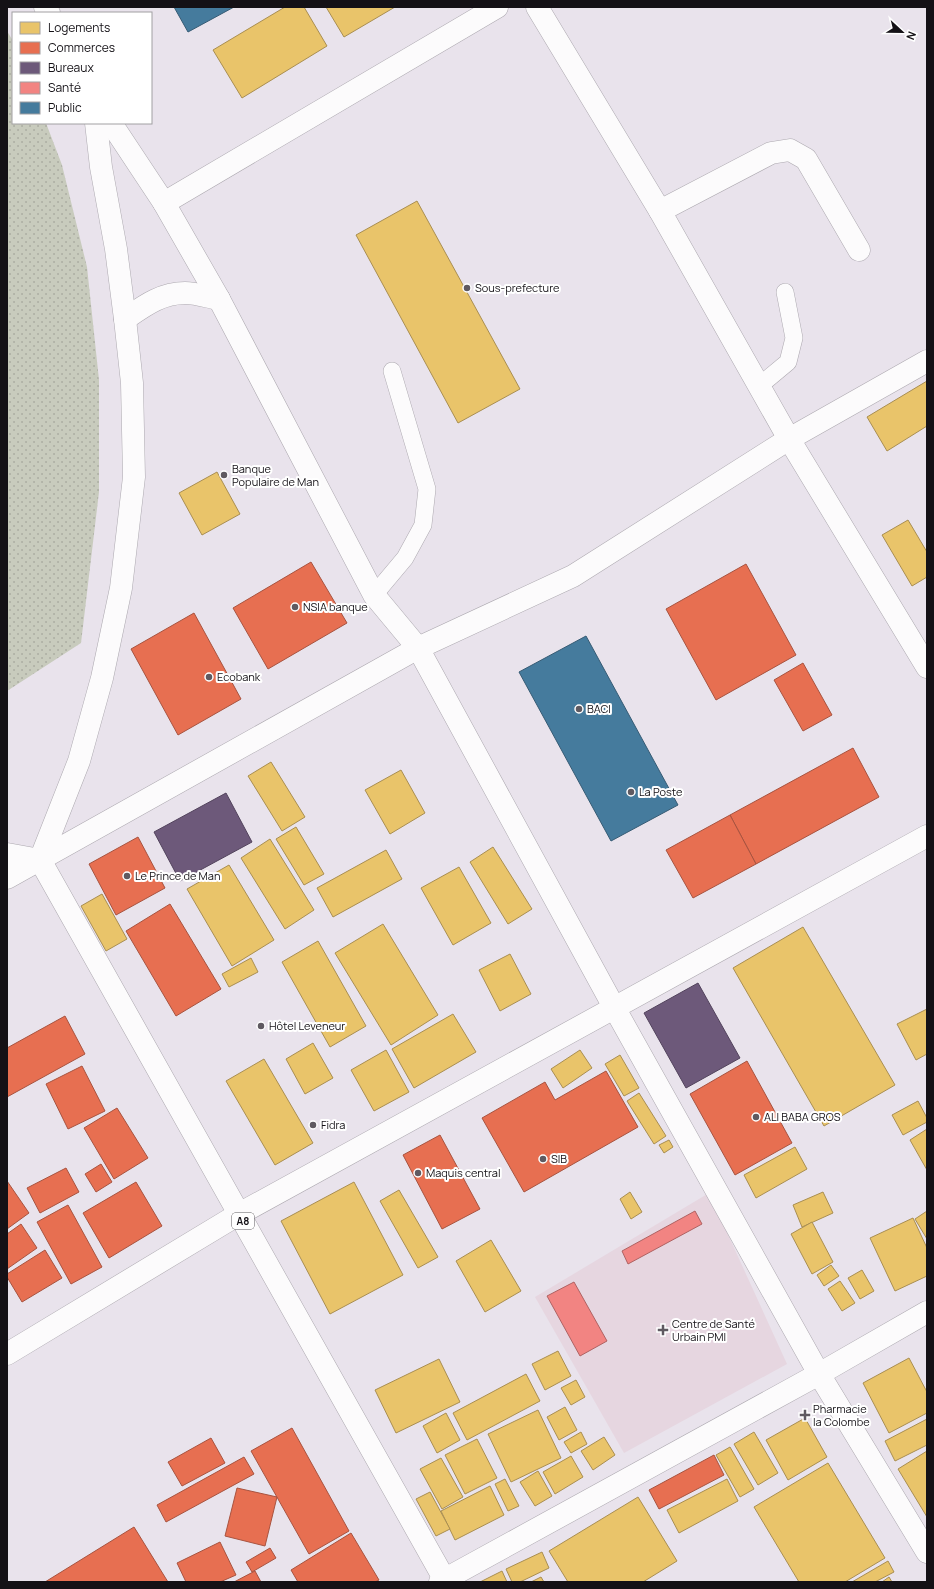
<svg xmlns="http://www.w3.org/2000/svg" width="934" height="1589" viewBox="0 0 934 1589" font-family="Manrope,sans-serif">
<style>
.medical{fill:#e6d6e0}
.garden{fill:url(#garden-dots)}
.homes{fill:#e9c46a;stroke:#a98e51}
.shops{fill:#e76f51;stroke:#a8533f}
.offices{fill:#6d597a;stroke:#52435c}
.health{fill:#f28482;stroke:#af6262}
.public{fill:#457b9d;stroke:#365b74}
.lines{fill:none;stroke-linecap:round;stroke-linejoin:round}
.service-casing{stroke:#aca8af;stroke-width:18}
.minor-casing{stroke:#aca8af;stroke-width:23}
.tertiary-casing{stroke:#aca8af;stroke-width:23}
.secondary-casing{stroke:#aca8af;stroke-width:23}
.primary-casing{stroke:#aca8af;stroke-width:23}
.service{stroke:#fcfbfc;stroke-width:17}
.minor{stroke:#fcfbfc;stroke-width:22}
.tertiary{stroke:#fcfbfc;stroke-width:22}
.secondary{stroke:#fcfbfc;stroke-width:22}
.primary{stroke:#fcfbfc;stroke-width:22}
.poi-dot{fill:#5f5a61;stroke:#fff;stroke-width:1.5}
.labels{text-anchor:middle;stroke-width:4;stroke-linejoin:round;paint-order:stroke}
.shield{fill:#fff;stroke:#5a585c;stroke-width:1}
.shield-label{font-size:10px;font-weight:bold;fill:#141116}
.poi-label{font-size:11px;fill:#141116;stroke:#fff;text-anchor:start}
</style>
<defs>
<pattern id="garden-dots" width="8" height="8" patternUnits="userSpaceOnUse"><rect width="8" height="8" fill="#c8cbbd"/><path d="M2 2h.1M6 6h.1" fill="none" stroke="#abada2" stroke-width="1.8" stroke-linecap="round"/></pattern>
</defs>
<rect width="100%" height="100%" fill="#e9e3ec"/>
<polygon class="medical" points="709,1193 787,1364 624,1453 535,1297"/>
<polygon class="garden" points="7,31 13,41 13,123 46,123 62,165 87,267 99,380 99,492 81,643 7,691"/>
<g class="homes">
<polygon points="285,7 304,7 327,46 242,98 213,50"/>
<polygon points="326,7 395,7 344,37"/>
<polygon points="417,201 520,389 458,423 356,235"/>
<polygon points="927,381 927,426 887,451 867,417"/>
<polygon points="217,472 240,514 202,535 179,493"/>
<polygon points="908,520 927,552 927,577 912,586 882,535"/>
<polygon points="271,762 305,817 282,831 248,776"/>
<polygon points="401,770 425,813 390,834 365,790"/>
<polygon points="296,827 324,874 304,885 276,839"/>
<polygon points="270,839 314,910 285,929 241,858"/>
<polygon points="493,847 532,909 508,924 470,862"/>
<polygon points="386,850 402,879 333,917 317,888"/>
<polygon points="229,865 274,940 232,966 187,889"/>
<polygon points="459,867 491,923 453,945 421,888"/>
<polygon points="102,894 127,939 106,951 81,906"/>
<polygon points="383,924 438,1015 391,1045 335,953"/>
<polygon points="803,927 895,1085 824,1126 733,968"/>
<polygon points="318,941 366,1026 330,1047 282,962"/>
<polygon points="510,954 531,994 500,1011 479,970"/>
<polygon points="251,958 258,972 229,987 222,974"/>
<polygon points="927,1009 927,1054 916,1060 897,1024"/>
<polygon points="453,1014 476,1052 414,1088 392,1049"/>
<polygon points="313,1043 333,1078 305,1094 286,1059"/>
<polygon points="386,1050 409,1092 374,1111 351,1070"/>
<polygon points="580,1050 592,1068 563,1088 551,1069"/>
<polygon points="620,1055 639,1088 624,1096 605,1064"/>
<polygon points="264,1059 313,1143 275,1165 226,1081"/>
<polygon points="639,1093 666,1136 654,1144 627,1101"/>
<polygon points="918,1101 927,1118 927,1122 903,1135 892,1115"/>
<polygon points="927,1129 927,1170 910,1140"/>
<polygon points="669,1140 673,1147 664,1153 659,1145"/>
<polygon points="795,1147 807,1169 756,1198 744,1175"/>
<polygon points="354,1182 403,1275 330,1314 281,1221"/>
<polygon points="399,1190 438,1257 418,1268 380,1201"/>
<polygon points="630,1192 642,1212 631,1219 620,1199"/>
<polygon points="823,1192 833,1213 802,1227 793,1205"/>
<polygon points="927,1211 927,1239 915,1219"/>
<polygon points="913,1218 927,1248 927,1276 895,1291 870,1238"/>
<polygon points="812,1222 833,1262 812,1274 791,1234"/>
<polygon points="491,1240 521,1291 485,1312 456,1261"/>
<polygon points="831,1265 839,1276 824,1286 817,1275"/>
<polygon points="862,1270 874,1291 860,1299 848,1278"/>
<polygon points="840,1281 855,1303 842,1311 828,1289"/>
<polygon points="558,1351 571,1376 545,1390 532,1364"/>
<polygon points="909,1358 927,1392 927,1413 889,1433 863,1383"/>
<polygon points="439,1359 460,1402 396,1433 375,1390"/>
<polygon points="526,1374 540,1401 467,1440 453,1413"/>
<polygon points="576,1380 585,1397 571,1405 561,1388"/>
<polygon points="565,1407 577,1430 559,1440 547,1417"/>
<polygon points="538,1410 561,1458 511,1482 488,1434"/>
<polygon points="446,1413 460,1440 437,1453 423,1426"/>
<polygon points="805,1418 827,1457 788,1480 766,1440"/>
<polygon points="927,1419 927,1445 895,1461 885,1441"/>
<polygon points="581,1432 587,1444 571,1453 564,1442"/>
<polygon points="754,1432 778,1473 758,1485 734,1444"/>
<polygon points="604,1437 615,1455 593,1470 581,1451"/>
<polygon points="477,1439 497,1478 465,1494 445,1455"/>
<polygon points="730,1447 754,1489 740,1497 716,1455"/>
<polygon points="927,1451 927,1517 898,1469"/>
<polygon points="571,1456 583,1477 555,1494 543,1472"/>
<polygon points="441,1458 463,1497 442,1509 420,1469"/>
<polygon points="828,1463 885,1558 845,1582 799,1582 754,1507"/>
<polygon points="538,1471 552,1496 535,1506 520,1482"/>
<polygon points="505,1479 519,1506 508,1511 495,1484"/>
<polygon points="727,1479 738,1501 679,1533 667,1510"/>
<polygon points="490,1486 504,1515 455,1540 441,1511"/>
<polygon points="430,1492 450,1529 436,1536 416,1499"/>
<polygon points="638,1497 677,1561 643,1582 568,1582 549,1551"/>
<polygon points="542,1552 549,1568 520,1582 512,1582 506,1569"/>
<polygon points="888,1561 894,1572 875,1582 852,1582"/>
<polygon points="502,1571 507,1582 480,1582"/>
<polygon points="541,1577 544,1582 531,1582"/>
<polygon points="889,1577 892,1582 882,1582"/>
</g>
<g class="shops">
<polygon points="311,562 347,623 268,669 233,608"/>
<polygon points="746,564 796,655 716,700 666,609"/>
<polygon points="194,613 241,699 178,735 131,649"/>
<polygon points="803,663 832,715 803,731 774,680"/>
<polygon points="853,748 879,797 756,864 730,815"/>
<polygon points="730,815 756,864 693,898 666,850"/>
<polygon points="138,837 165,888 116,915 89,864"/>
<polygon points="170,904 221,989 176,1016 126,931"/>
<polygon points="65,1016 85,1054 7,1097 7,1048"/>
<polygon points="747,1061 792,1143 735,1175 690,1094"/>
<polygon points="82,1066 105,1111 68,1129 46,1084"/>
<polygon points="606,1071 638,1127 524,1192 482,1118 545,1082 555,1100"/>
<polygon points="117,1108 148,1158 114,1179 84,1128"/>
<polygon points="440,1135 480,1209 442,1229 403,1155"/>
<polygon points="101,1164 112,1182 96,1192 85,1174"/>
<polygon points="66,1168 79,1192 40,1213 27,1188"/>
<polygon points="7,1181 29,1213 7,1229"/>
<polygon points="136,1182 162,1226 109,1258 83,1213"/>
<polygon points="68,1205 102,1267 71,1284 37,1222"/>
<polygon points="21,1224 37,1248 7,1269 7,1234"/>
<polygon points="45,1250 62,1278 22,1302 7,1277 7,1274"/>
<polygon points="292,1428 349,1531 309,1554 251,1451"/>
<polygon points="211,1438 225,1463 182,1486 168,1462"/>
<polygon points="714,1455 724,1475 659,1509 649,1490"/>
<polygon points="244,1457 254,1474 166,1522 157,1505"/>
<polygon points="237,1488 277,1497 265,1546 225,1536"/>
<polygon points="134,1527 168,1582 45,1582"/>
<polygon points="351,1533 379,1580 375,1582 298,1582 291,1570"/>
<polygon points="220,1542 236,1575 220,1582 186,1582 177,1563"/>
<polygon points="270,1548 276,1558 252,1572 246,1562"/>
<polygon points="255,1571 261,1582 234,1582"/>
</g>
<g class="offices">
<polygon points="226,793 252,842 180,881 154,832"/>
<polygon points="698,983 740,1058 686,1088 644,1013"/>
</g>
<g class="health">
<polygon points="695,1211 702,1224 628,1264 622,1251"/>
<polygon points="574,1282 607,1341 580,1356 547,1296"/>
</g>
<g class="public">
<polygon points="174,7 234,7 188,32"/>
<polygon points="586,636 678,805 611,841 519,672"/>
</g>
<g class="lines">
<g class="service-casing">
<g id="service">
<polyline points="758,387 788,362 794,338 785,292"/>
<polyline points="374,595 405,558 423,525 427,489 392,371"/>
</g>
</g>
<g class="minor-casing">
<g id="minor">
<polyline points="537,7 660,211 789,439 927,667"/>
<polyline points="164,203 497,7"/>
<polyline points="660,211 771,153 790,150 806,159 859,250"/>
<polyline points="7,878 418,648 573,576 789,439 927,361"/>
<polyline points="7,1354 239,1214 927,836"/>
<polyline points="819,1374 927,1552"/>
</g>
</g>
<g class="tertiary-casing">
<g id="tertiary">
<polyline points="45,7 49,13"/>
<polyline points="111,123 164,203 219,299 374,595 418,648 615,1009 819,1374"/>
<path d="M125,319C144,306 161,293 185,293C196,293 208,297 219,299"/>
<polyline points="40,860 79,761 102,678 121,588 134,477 132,383 125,319 116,249 101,167 96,123"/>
</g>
</g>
<g class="secondary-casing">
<polyline id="secondary" points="440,1582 819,1374 927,1312"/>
</g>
<g class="primary-casing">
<polyline id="primary" points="7,854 40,860 446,1582"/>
</g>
<use href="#service" class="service"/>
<use href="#minor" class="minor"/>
<use href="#tertiary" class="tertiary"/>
<use href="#secondary" class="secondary"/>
<use href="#primary" class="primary"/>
</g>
<g class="poi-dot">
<circle cx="467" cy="288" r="4"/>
<circle cx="224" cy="475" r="4"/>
<circle cx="295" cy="607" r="4"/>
<circle cx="209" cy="677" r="4"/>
<circle cx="579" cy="709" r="4"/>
<circle cx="631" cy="792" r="4"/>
<circle cx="127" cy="876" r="4"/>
<circle cx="261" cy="1026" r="4"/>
<circle cx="756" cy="1117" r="4"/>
<circle cx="313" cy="1125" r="4"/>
<circle cx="543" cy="1159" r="4"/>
<circle cx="418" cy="1173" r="4"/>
<path d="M661 1324h4v4h4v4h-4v4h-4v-4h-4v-4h4z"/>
<path d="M803 1409h4v4h4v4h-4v4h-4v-4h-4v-4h4z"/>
</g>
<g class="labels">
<rect class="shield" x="232" y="1213" width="22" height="16" rx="3"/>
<g class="shield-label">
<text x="243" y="1225">A8</text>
</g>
<g class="poi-label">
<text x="475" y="292">Sous-prefecture</text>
<text x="232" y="473">Banque<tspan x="232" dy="13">Populaire de Man</tspan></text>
<text x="303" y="611">NSIA banque</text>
<text x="217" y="681">Ecobank</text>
<text x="587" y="713">BACI</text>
<text x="639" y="796">La Poste</text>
<text x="135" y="880">Le Prince de Man</text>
<text x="269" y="1030">Hôtel Leveneur</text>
<text x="764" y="1121">ALI BABA GROS</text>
<text x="321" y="1129">Fidra</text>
<text x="551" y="1163">SIB</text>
<text x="426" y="1177">Maquis central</text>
<text x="672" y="1328">Centre de Santé<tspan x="672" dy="13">Urbain PMI</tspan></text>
<text x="813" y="1413">Pharmacie<tspan x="813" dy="13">la Colombe</tspan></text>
</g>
</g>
<rect width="934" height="1589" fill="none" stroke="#141116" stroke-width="16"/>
<rect x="12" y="12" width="140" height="112" fill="#ffffff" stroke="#a1a0a2"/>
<rect x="20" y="22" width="20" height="12" fill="#e9c46a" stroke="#a1a0a2"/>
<text x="48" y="32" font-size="12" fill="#141116">Logements</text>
<rect x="20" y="42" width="20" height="12" fill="#e76f51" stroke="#a1a0a2"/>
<text x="48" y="52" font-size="12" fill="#141116">Commerces</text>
<rect x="20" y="62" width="20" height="12" fill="#6d597a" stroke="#a1a0a2"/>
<text x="48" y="72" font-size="12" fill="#141116">Bureaux</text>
<rect x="20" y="82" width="20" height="12" fill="#f28482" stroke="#a1a0a2"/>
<text x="48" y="92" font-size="12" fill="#141116">Santé</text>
<rect x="20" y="102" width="20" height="12" fill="#457b9d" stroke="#a1a0a2"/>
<text x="48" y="112" font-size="12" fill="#141116">Public</text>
<g transform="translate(902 32) rotate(112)" stroke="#ffffff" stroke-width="3" paint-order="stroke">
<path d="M0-3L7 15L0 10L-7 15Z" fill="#141116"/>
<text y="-6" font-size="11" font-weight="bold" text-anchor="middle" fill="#141116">N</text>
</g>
</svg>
